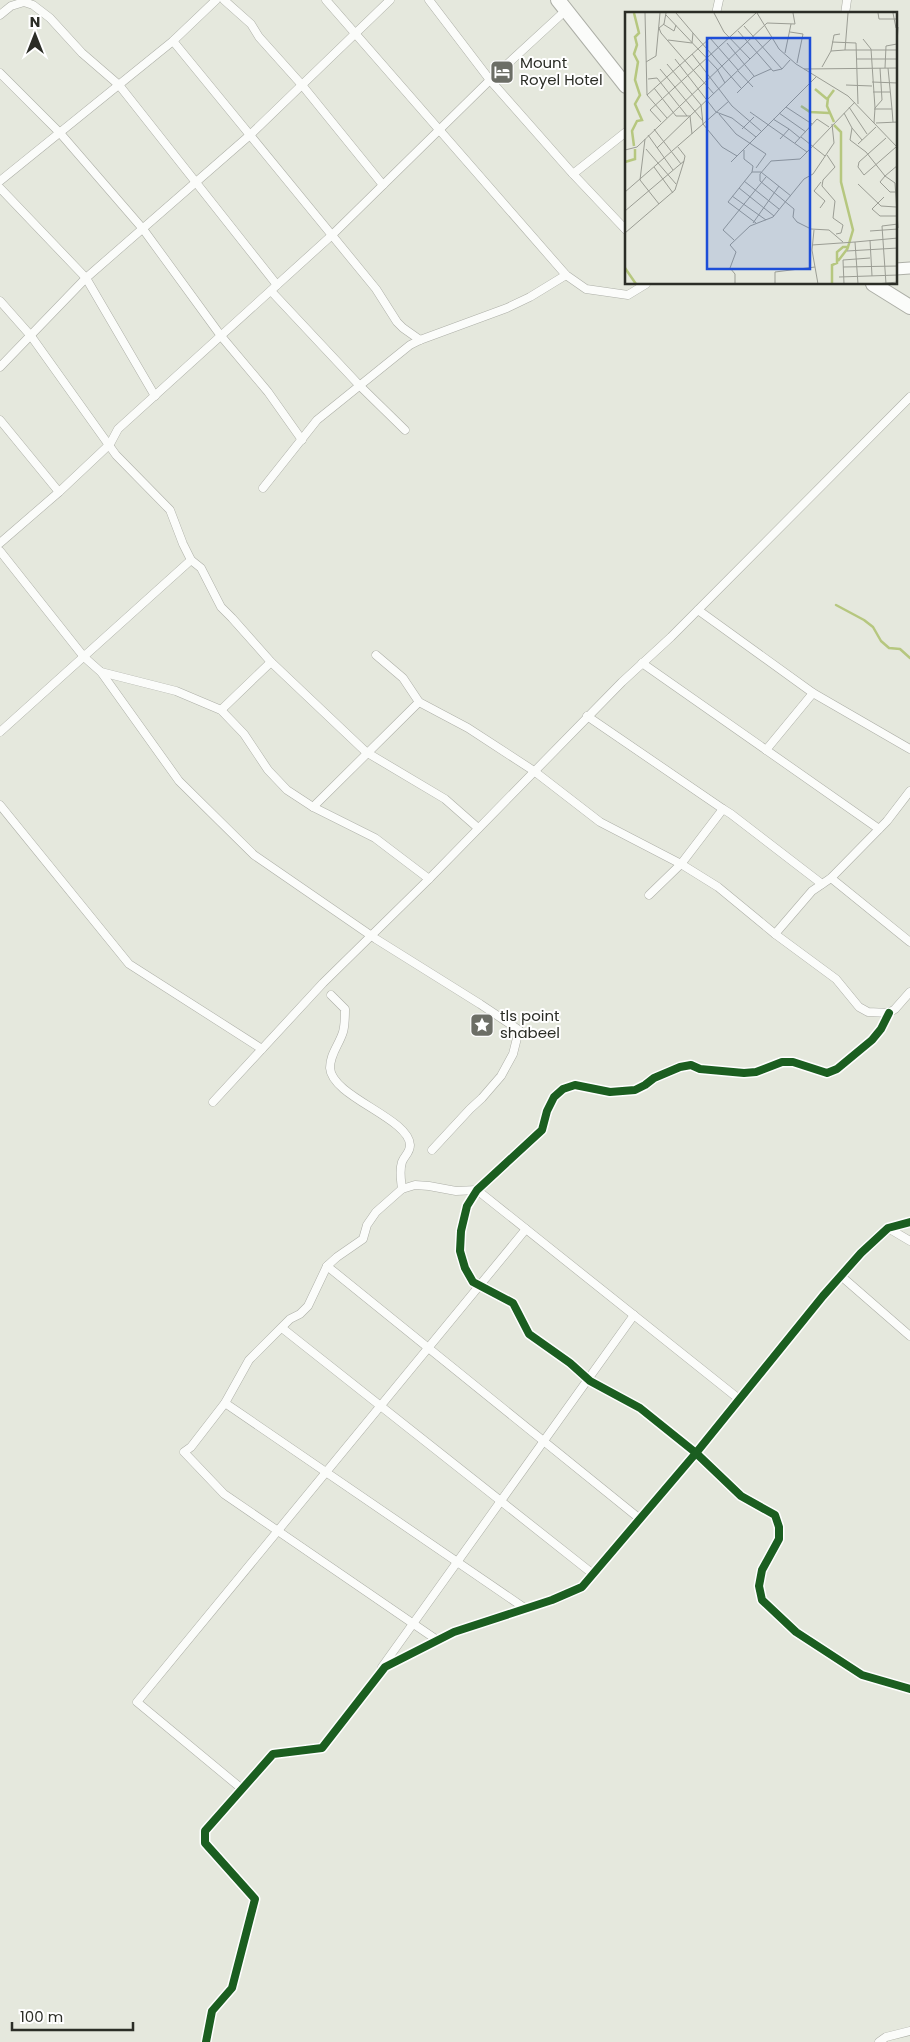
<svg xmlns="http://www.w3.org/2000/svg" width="910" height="2042" viewBox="0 0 910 2042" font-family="Poppins,sans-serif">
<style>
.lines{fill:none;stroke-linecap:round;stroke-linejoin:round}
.stream{stroke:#b6c77f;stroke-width:2.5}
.street-casing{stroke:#adafa7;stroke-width:9}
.secondary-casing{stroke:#adafa7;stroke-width:13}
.highway-casing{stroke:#adafa7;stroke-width:16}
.street{stroke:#fbfcfa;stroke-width:8}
.secondary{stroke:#fbfcfa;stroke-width:11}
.highway{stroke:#fbfcfa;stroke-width:14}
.cycleway-casing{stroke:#fff;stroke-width:11}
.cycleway{stroke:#1b5e20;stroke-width:8}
.labels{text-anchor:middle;stroke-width:4;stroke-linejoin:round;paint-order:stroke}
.poi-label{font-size:15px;fill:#2b2d26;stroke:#fff;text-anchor:start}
.inset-river{fill:none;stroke:#b6c77f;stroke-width:2.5}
.inset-road{fill:none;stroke:#9b9d94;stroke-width:1}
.view{fill:#1d4ed8;fill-opacity:0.15;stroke:#1d4ed8;stroke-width:2.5}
.inset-edge{fill:none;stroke:#2b2d26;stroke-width:2.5}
</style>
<rect width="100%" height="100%" fill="#e5e8dd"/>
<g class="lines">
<polyline class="stream" points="836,605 864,620 873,627 881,641 889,648 900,649 910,658"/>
<g class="street-casing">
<g id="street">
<polyline points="224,0 251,24 259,37 302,85 383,185"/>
<polyline points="326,0 566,275 586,289 628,295 646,284"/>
<polyline points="429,0 490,80 573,174 626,230"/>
<polyline points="716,14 719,0"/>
<polyline points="845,14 847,0"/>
<polyline points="0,15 11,6 24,2 33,5 50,18 82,53 119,85 277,285"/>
<polyline points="173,41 376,289 397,322 403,328 420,340"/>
<polyline points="0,73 60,133 143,229 221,336 268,392 302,440"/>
<polyline points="573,174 626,132"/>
<polyline points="0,181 173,41 216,0"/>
<polyline points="0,188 86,278 155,396"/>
<polyline points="271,291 360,386 405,430"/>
<polyline points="0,301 31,336 116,455 170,510 183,544 191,560 201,568 221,607 232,618 271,662 366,752 445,799 478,828"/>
<polyline points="0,367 86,278 250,135 390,0"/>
<polyline points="0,420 59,492"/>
<polyline points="263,488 317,420 410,345 420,340 507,308 530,297 566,275"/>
<polyline points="0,543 59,492 110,444 118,429 331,236 490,80 565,11"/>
<polyline points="0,551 84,657 101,672 176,691 221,710 244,734 268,770 287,790 313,807 375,838 429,879"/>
<polyline points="698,610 813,693 910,749"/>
<polyline points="376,655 403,678 419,702 468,728 534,771 600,822 681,864 718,887 775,934 836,979 859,1007 868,1012 889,1013 895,1009 910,992"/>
<polyline points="642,663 879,829"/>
<polyline points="101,672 179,781 254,855 376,939 480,1004 519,1030 513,1054 501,1076 482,1098 470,1109 432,1150"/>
<polyline points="221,710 271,662"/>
<polyline points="587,716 723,809"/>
<polyline points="0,732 191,560"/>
<polyline points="766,750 813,693"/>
<polyline points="0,805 129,964 262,1049"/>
<polyline points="313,807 419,702"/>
<polyline points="831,878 910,942"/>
<polyline points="649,895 681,864 723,809 731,814 822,884"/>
<polyline points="775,934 812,891 831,878 887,821 910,791"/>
<path d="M331,995L345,1009C345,1016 345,1025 343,1032C339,1045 330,1054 330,1068C332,1097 409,1118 410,1145C410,1153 404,1156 402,1162C399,1171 401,1180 402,1189"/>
<polyline points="889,1013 881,1029 872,1040 837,1069 827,1073 793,1062 782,1062 756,1072 744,1073 700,1069 691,1065 680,1067 654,1078 645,1085 635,1090 610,1092 575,1085 563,1089 554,1097 547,1111 542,1130 477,1190 467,1206 461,1231 460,1251 465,1268 473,1282 513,1303 529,1334 570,1363 590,1381 640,1408 696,1453 741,1496 775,1515 779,1527 779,1539 762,1570 759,1586 762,1600 796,1632 862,1675 910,1689"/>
<polyline points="213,1102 323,983 429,879 622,682 671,637 910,397"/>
<polyline points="888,1228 910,1241"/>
<polyline points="327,1266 640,1519"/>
<polyline points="841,1276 910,1336"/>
<polyline points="282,1328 593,1574"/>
<polyline points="225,1403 526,1609"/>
<polyline points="437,1640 224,1494 184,1452 191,1447 225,1403 249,1360 290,1319 300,1314 308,1306 327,1266 337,1257 363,1239 367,1225 376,1212 402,1189 415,1185 429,1186 456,1191 477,1190 739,1399"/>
<polyline points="382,1667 634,1315"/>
<polyline points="242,1789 137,1702 526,1229"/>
<polyline points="206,2042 212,2011 232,1988 255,1899 205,1843 205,1831 273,1754 322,1748 385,1667 454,1632 552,1600 582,1587 696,1453 823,1296 861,1253 888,1228 910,1222"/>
<polyline points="879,2042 886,2037 910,2031"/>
</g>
</g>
<g class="secondary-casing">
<polyline id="secondary" points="896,269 910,268"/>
</g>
<g class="highway-casing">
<g id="highway">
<polyline points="558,0 626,86"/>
<polyline points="873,284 910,307"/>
</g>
</g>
<use href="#street" class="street"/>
<use href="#secondary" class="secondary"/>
<use href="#highway" class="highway"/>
<g class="cycleway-casing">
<g id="cycleway">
<polyline points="889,1013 881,1029 872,1040 837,1069 827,1073 793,1062 782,1062 756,1072 744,1073 700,1069 691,1065 680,1067 654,1078 645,1085 635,1090 610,1092 575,1085 563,1089 554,1097 547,1111 542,1130 477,1190 467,1206 461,1231 460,1251 465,1268 473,1282 513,1303 529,1334 570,1363 590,1381 640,1408 696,1453 741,1496 775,1515 779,1527 779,1539 762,1570 759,1586 762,1600 796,1632 862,1675 910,1689"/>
<polyline points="206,2042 212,2011 232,1988 255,1899 205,1843 205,1831 273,1754 322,1748 385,1667 454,1632 552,1600 582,1587 696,1453 823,1296 861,1253 888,1228 910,1222"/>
</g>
</g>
<use href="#cycleway" class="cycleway"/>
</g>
<defs>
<g id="hotel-square" transform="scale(1.25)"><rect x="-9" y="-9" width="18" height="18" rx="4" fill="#6c6e66" stroke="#fff"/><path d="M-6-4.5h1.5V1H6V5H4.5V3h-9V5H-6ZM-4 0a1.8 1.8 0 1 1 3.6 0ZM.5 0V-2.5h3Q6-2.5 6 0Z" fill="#fff"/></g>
<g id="sight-square" transform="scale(1.25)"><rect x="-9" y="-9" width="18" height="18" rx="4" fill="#6c6e66" stroke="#fff"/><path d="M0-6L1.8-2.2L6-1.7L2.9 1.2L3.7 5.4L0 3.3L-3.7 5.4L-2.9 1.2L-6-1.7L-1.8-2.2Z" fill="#fff"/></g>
</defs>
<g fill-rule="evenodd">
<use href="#hotel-square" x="502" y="72"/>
<use href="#sight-square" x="482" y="1025"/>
</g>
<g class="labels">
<g class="poi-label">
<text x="520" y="68">Mount<tspan x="520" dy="17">Royel Hotel</tspan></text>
<text x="500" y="1021">tls point<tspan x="500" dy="17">shabeel</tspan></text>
</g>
</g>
<g transform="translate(625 12)">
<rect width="272" height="272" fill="#e5e8dd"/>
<path class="inset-river" d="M9,1L14,21L10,25L12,33L9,42L13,50L10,68L15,83L10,92L17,108L12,109L7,119L9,134M190,77L202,87M176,94L185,100L204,101M209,110L202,94L203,86L209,78M0,150L10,147V137M213,249L223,236M0,256L11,272M207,272V253L212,251V240L218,235H223L228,218L216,170V120L209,113"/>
<path class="inset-road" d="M20,1L22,83L42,106M41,1L39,12L34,16L36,21L89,82M89,1L99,20L125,47M132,1L154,37L171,52L223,84L273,136M253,1L254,7H273M268,1L271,16M41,3L92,57L100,71M38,12L49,19L51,13M119,14L157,57M113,19L148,59L157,57L165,48M165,20L178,22L172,51M68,21L116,76M238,27L246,37L250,96M43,28L67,31L68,21L51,1M207,30L231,31L233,92M102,31L129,64M220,38H273M206,39L209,23L215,22M160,41L166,12M67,42L107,94L136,119M50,47L91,100L107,106L131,125M232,47H273M21,50L31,44L35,1M197,55L206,39L220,38L223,1M260,56L261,34L272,32L273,15M263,56L267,97M35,57L78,109M179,57L273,56M113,59L128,75M23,67L32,66L62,104M247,70L273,71M221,73L247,74M29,76L51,104H65L146,27M248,80H265M112,81L128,65L146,57M22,83L85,26L113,58M104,89L78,112L97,135L112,144M161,95L187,112M224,95L242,122M249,97H267L268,110M125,100L182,140L230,90M154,101L181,120M219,101L227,116L225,128L241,140L260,164L255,170L265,180H273M94,102L111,122L141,142L131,156M148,107L164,117M36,110L25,98L131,1M249,111L250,96L257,88L255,56M251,111L273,110M227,116L237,128M29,117L56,152M117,117L129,105M23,123L48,158M176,125L200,144M261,126L234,150L233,155L239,163L271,135M20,127L15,168L34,192M155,127L164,117L175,126M170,131L192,107L204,115M233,132L251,115M32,136L65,104L67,122M21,137L51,172M0,138L12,135L142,11L170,12L168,1M119,138V147L128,154L127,160L103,190L131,211M182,140L175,147L146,149L135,162V169L169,197L168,205L172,210L186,217L204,218L218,230M202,143L210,155L198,168L197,174L210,189L208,206L218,213L216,221L211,222M106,150L191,65M273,153L260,164L270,171L273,216M29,155L48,181M127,160H136L166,184M119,169L154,197M233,172L256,194L271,195M114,176L149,204M0,180L78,112L76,93L42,52M107,184L141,208M259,185L247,197L255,204H272M195,196L200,189L189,179L196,170M0,199L59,149L60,144L53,135M128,211L154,174M189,218L187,238L193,272M245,219L273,217M0,221L50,178L59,149M109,228L98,218L141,165M245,228L247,264M187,233L230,230M222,239L273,236M218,255L273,254M214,265L273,263M110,272V262L105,256L111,240L105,233L125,214L148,205L179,167L188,162L209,131L207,112M150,272V260L190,255M219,272L218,248L245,246M233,272L230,230L273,226M251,272L273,270M261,272L257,214L273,212"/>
<path class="view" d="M82,26H185V257H82Z"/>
<rect width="272" height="272" class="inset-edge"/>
</g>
<g transform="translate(35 35)" stroke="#ffffff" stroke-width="4" paint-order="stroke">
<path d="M0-4L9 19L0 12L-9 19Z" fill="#2b2d26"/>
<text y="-8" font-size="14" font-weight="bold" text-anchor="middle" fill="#2b2d26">N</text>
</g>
<path d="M12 2022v8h121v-8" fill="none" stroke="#2b2d26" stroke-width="2.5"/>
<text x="20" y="2022" font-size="15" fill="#2b2d26" stroke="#ffffff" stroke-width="4" paint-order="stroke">100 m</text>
</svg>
